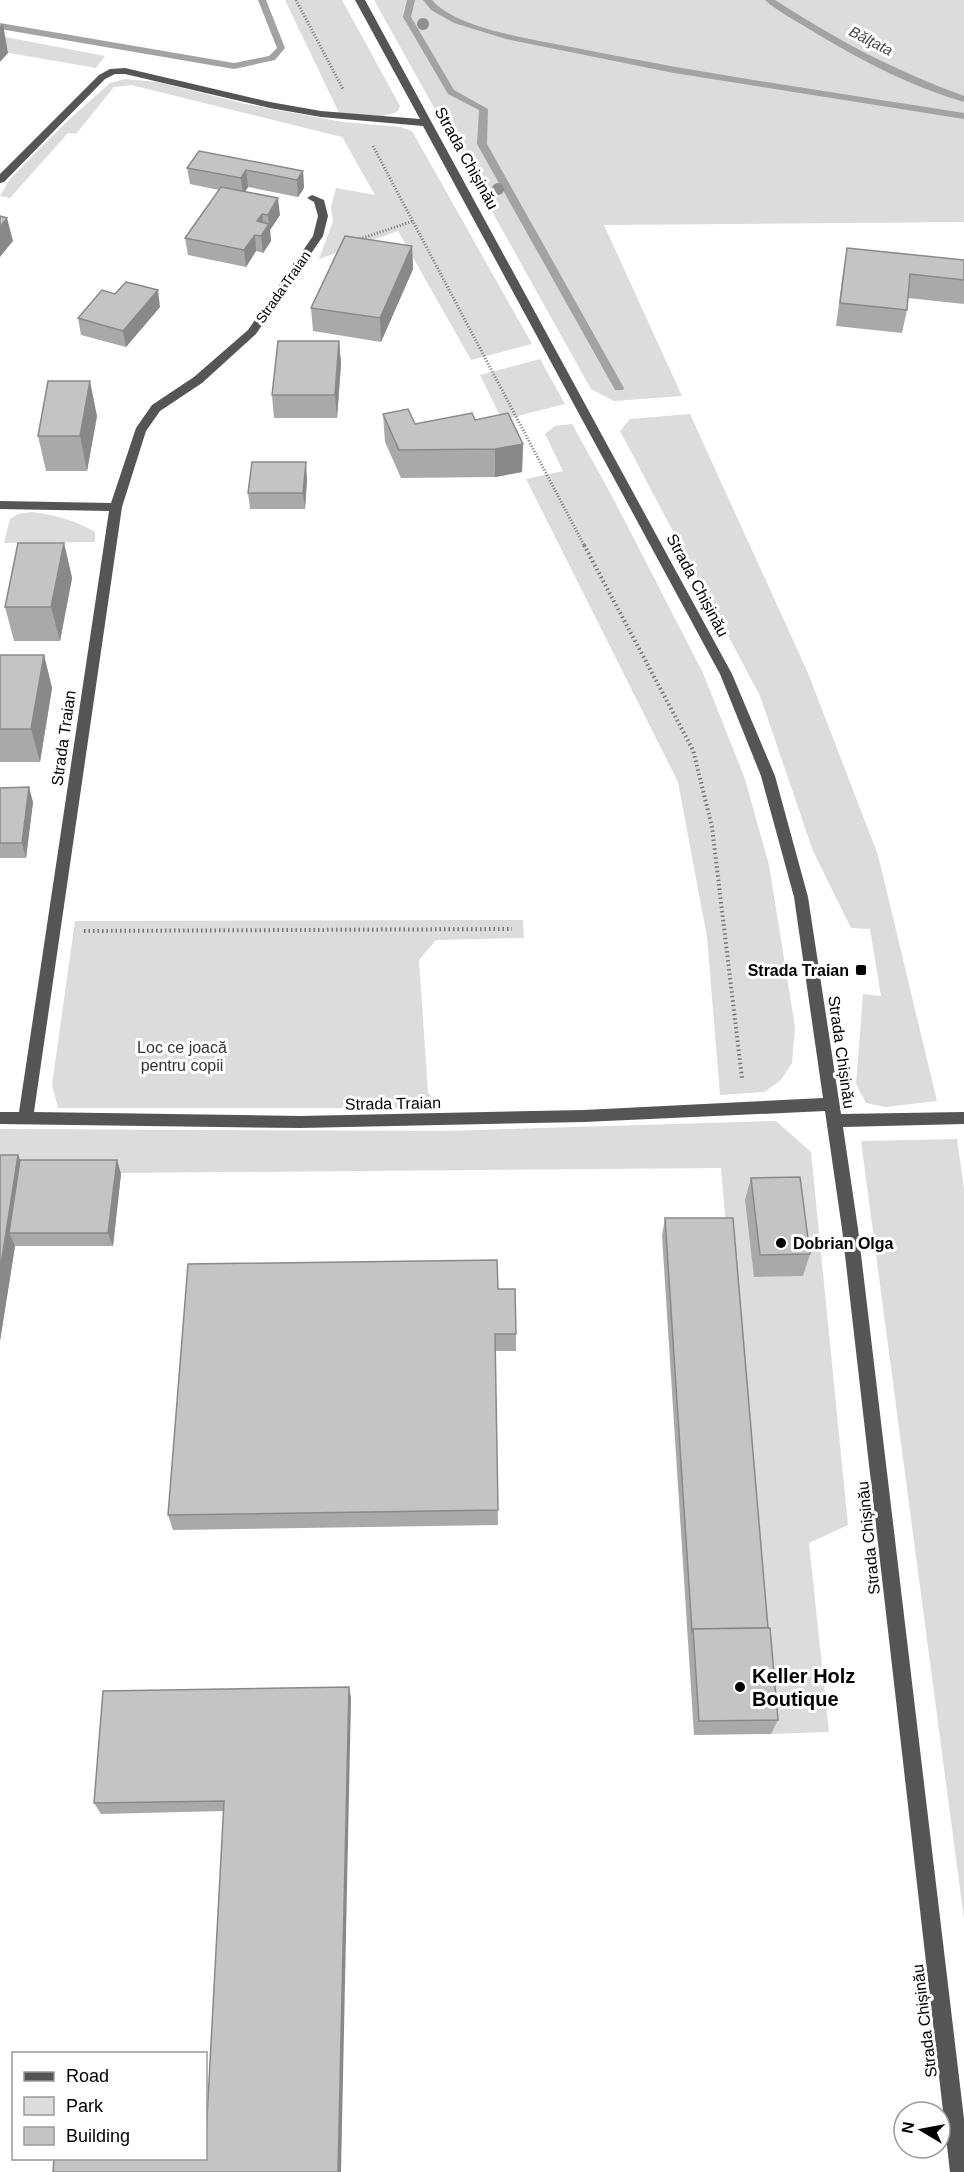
<svg xmlns="http://www.w3.org/2000/svg" width="964" height="2172" viewBox="0 0 964 2172" font-family="Arial,sans-serif">
<style>
.green{fill:#dcdcdc}
.lines{fill:none;stroke-linecap:round;stroke-linejoin:round}
.stream{fill:#a3a3a3;fill-rule:evenodd}
.path-far1{stroke:#777;stroke-width:3;stroke-dasharray:1 2;stroke-linecap:butt}
.path{stroke:#777;stroke-width:4;stroke-dasharray:1.5 3;stroke-linecap:butt}
.minor{fill:#555;fill-rule:evenodd}
.tree{fill:#8f8f8f}
.wall{fill:#a9a9a9}
.shaded-wall{fill:#898989}
.building{fill:#c4c4c4;stroke:#898989;stroke-width:1.5}
.poi-dot{fill:#000;stroke:#fff;stroke-width:2}
.labels{text-anchor:middle;stroke-width:6;stroke-linejoin:round;paint-order:stroke}
.far-street-label{font-size:14px;fill:#000;stroke:#fff}
.far-water-label{font-size:15px;font-style:italic;fill:#444;stroke:#fff}
.street-label{font-size:16px;fill:#000;stroke:#fff}
.poi-label{font-size:16px;font-weight:bold;fill:#000;stroke:#fff;text-anchor:end}
.park-label{font-size:16px;fill:#333;stroke:#fff}
.near-poi-label{font-size:20px;font-weight:bold;fill:#000;stroke:#fff;text-anchor:start}
</style>
<rect width="100%" height="100%" fill="#fff"/>
<g class="green">
<polygon points="285,0 342,0 400,106 397,112 383,116 339,113"/>
<polygon points="374,0 964,0 964,222 604,225 682,396 614,401 591,389"/>
<polygon points="0,36 105,56 96,68 9,53 0,51"/>
<polygon points="125,79 158,82 246,104 343,122 400,127 412,131 532,344 471,360 398,231 319,259 333,221 331,207 336,188 375,195 342,137 131,85 114,87 76,134 68,133 10,198 0,196 10,179 64,124 110,83"/>
<polygon points="540,359 565,404 502,420 480,375"/>
<polygon points="690,414 808,673 878,855 937,1101 885,1107 866,1103 856,1084 863,994 881,996 870,929 851,928 813,851 760,696 620,431 630,419"/>
<polygon points="572,424 613,498 703,673 745,779 769,865 795,1027 792,1063 780,1081 764,1092 720,1095 707,937 678,782 526,479 563,471 545,434 555,426"/>
<path d="M32,512C56,515 74,520 95,532V542L4,543L10,519L18,514Z"/>
<polygon points="523,920 524,938 436,940 419,960 428,1093 444,1108 58,1108 52,1085 75,921"/>
<polygon points="776,1121 811,1152 848,1525 809,1543 829,1732 771,1734 721,1168 0,1174 0,1129 446,1131"/>
<polygon points="957,1139 964,1189 964,1919 861,1141"/>
</g>
<g class="lines">
<g class="stream">
<polygon points="258,0 266,0 285,48 275,60 234,69 0,29 0,23 234,63 269,56 277,48"/>
<polygon points="407,0 415,0 411,17 454,90 488,109 487,144 624,388 623,390 615,390 614,388 477,144 479,110 448,94 403,17"/>
<path d="M423,0H432C458,31 546,41 586,50C711,75 838,93 964,113V119L674,73L506,39L454,23L431,10Z"/>
<path d="M765,0H775C835,39 897,72 964,96V102C908,86 853,56 804,26C791,18 776,10 765,0Z"/>
</g>
<g class="path-far1">
<polyline points="296,0 343,89"/>
<polyline points="373,146 585,547"/>
<polyline points="357,240 413,221"/>
</g>
<g class="path">
<polyline points="584,545 693,750 712,827 742,1078"/>
<polyline points="84,931 512,929"/>
</g>
<polygon class="minor" points="355,0 365,0 732,674 775,776 808,897 841,1114 964,1112 964,1124 843,1127 858,1229 964,2119 964,2172 950,2172 842,1229 825,1111 584,1122 300,1128 0,1124 0,1112 19,1112 109,511 0,509 0,501 111,503 136,428 152,405 194,377 248,330 313,236 318,216 314,202 307,198 312,195 324,200 328,216 323,236 256,334 202,383 160,411 146,431 122,507 34,1112 300,1116 584,1110 823,1098 794,897 761,776 720,674 423,126 321,117 270,108 125,74 115,74 105,79 4,182 0,183 0,174 99,75 110,69 125,68 270,102 321,111 420,119"/>
</g>
<g class="tree">
<circle cx="423" cy="24" r="6"/>
<circle cx="498" cy="189" r="6"/>
</g>
<g class="wall">
<polygon points="187,168 303,171 304,188 298,197 248,187 245,192 280,215 270,230 271,241 263,253 256,251 246,267 188,255 185,238 219,190 190,184"/>
<polygon points="412,246 413,269 381,342 313,331 311,308"/>
<polygon points="847,248 964,260 964,304 908,298 907,310 902,333 836,326 843,272"/>
<polygon points="160,307 126,347 81,335 78,318"/>
<polygon points="339,341 341,364 337,418 274,418 272,395"/>
<polygon points="383,414 415,424 475,420 523,444 522,472 495,477 401,478 385,442"/>
<polygon points="97,416 87,471 46,471 38,436"/>
<polygon points="307,479 305,509 250,509 248,493"/>
<polygon points="64,543 72,578 60,641 14,641 5,607"/>
<polygon points="0,655 44,655 52,688 40,762 0,762"/>
<polygon points="0,788 33,802 26,858 0,858"/>
<polygon points="0,1155 18,1155 20,1160 117,1160 121,1174 113,1246 15,1246 0,1341"/>
<polygon points="751,1178 810,1254 803,1276 754,1277 745,1200"/>
<polygon points="665,1218 768,1628 778,1720 771,1734 694,1735 662,1236"/>
<polygon points="498,1289 516,1334 516,1351 495,1351 498,1525 173,1530 168,1515"/>
<polygon points="349,1687 351,1699 206,2158 224,1811 101,1814 94,1803"/>
</g>
<g class="shaded-wall">
<polygon points="3,24 8,53 0,62 0,27"/>
<polygon points="246,170 248,187 243,195 241,178"/>
<polygon points="303,171 304,188 298,197 297,180"/>
<polygon points="278,198 280,215 270,230 271,241 263,253 261,236 269,225 268,215"/>
<polygon points="262,214 264,230 257,221"/>
<polygon points="7,218 13,241 0,257 0,227"/>
<polygon points="255,235 256,251 246,267 244,250"/>
<polygon points="412,246 413,269 381,342 380,318"/>
<polygon points="158,290 160,307 126,347 123,331"/>
<polygon points="339,341 341,364 337,418 335,395"/>
<polygon points="90,381 97,416 87,471 80,436"/>
<polygon points="523,444 522,472 495,477 495,449"/>
<polygon points="306,462 307,479 305,509 303,493"/>
<polygon points="64,543 72,578 60,641 51,607"/>
<polygon points="44,655 52,688 40,762 31,729"/>
<polygon points="29,787 33,802 26,858 22,843"/>
<polygon points="18,1155 25,1174 9,1233 15,1246 0,1341 0,1271"/>
<polygon points="117,1160 121,1174 113,1246 108,1233"/>
<polygon points="349,1687 351,1699 341,2172 338,2172"/>
</g>
<g class="building">
<polygon points="199,151 303,171 297,180 246,170 241,178 187,168"/>
<polygon points="221,187 278,198 268,215 262,214 257,221 269,224 261,236 255,235 244,250 185,238"/>
<polygon points="0,216 7,218 0,227"/>
<polygon points="345,236 412,246 380,318 311,308"/>
<polygon points="847,248 964,260 964,280 910,274 907,310 840,303"/>
<polygon points="126,282 158,290 123,331 78,318 102,290 115,294"/>
<polygon points="278,341 339,341 335,395 272,395"/>
<polygon points="48,381 90,381 80,436 38,436"/>
<polygon points="408,409 415,424 472,413 475,420 508,413 523,444 495,449 399,450 383,414"/>
<polygon points="252,462 306,462 303,493 248,493"/>
<polygon points="18,543 64,543 51,607 5,607"/>
<polygon points="0,655 44,655 31,729 0,729"/>
<polygon points="29,787 22,843 0,843 0,788"/>
<polygon points="0,1155 18,1155 0,1271"/>
<polygon points="20,1160 117,1160 108,1233 9,1233"/>
<polygon points="800,1177 810,1254 760,1255 751,1178"/>
<polygon points="665,1218 733,1218 768,1628 693,1629 692,1631"/>
<polygon points="497,1260 498,1289 515,1289 516,1334 495,1334 498,1510 168,1515 188,1264"/>
<polygon points="770,1628 778,1720 699,1721 693,1629"/>
<polygon points="349,1687 338,2172 53,2172 54,2158 206,2158 206,2137 224,1801 94,1803 103,1691"/>
</g>
<g class="poi-dot">
<rect x="855" y="964" width="12" height="12" rx="3"/>
<circle cx="781" cy="1243" r="6"/>
<circle cx="740" cy="1687" r="6"/>
</g>
<g class="labels">
<g class="far-street-label">
<text transform="translate(283 287) rotate(-55)" y="5">Strada Traian</text>
</g>
<g class="far-water-label">
<text transform="translate(871 41) rotate(27)" y="5">Bălţata</text>
</g>
<g class="street-label">
<text transform="translate(467 158) rotate(61)" y="6">Strada Chișinău</text>
<text transform="translate(698 585) rotate(62)" y="6">Strada Chișinău</text>
<text transform="translate(63 738) rotate(-82)" y="6">Strada Traian</text>
<text transform="translate(842 1052) rotate(82)" y="6">Strada Chișinău</text>
<text transform="translate(393 1103) rotate(-1)" y="6">Strada Traian</text>
<text transform="translate(868 1538) rotate(-96)" y="6">Strada Chișinău</text>
<text transform="translate(924 2021) rotate(-97)" y="6">Strada Chișinău</text>
</g>
<g class="poi-label">
<text x="849" y="976">Strada Traian</text>
<text x="793" y="1249" text-anchor="start">Dobrian Olga</text>
</g>
<g class="park-label">
<text x="182" y="1053">Loc ce joacă<tspan x="182" dy="18">pentru copii</tspan></text>
</g>
<g class="near-poi-label">
<text x="752" y="1683">Keller Holz<tspan x="752" dy="23">Boutique</tspan></text>
</g>
</g>
<rect x="12" y="2052" width="195" height="108" fill="#ffffff" stroke="#999999" stroke-width="1.5"/>
<rect x="24" y="2072" width="30" height="9" fill="#555555" stroke="#999999" stroke-width="1.5"/>
<text x="66" y="2082" font-size="18" fill="#000000">Road</text>
<rect x="24" y="2097" width="30" height="18" fill="#dcdcdc" stroke="#999999" stroke-width="1.5"/>
<text x="66" y="2112" font-size="18" fill="#000000">Park</text>
<rect x="24" y="2127" width="30" height="18" fill="#c4c4c4" stroke="#999999" stroke-width="1.5"/>
<text x="66" y="2142" font-size="18" fill="#000000">Building</text>
<g transform="translate(922 2130) rotate(280)"><circle r="28" fill="#ffffff" stroke="#999999" stroke-width="1.5"/>
<path d="M0-4.5L10 22L0 15L-10 22Z" fill="#000000"/>
<text y="-9" font-size="16" font-weight="bold" text-anchor="middle" fill="#000000">N</text>
</g>
</svg>
